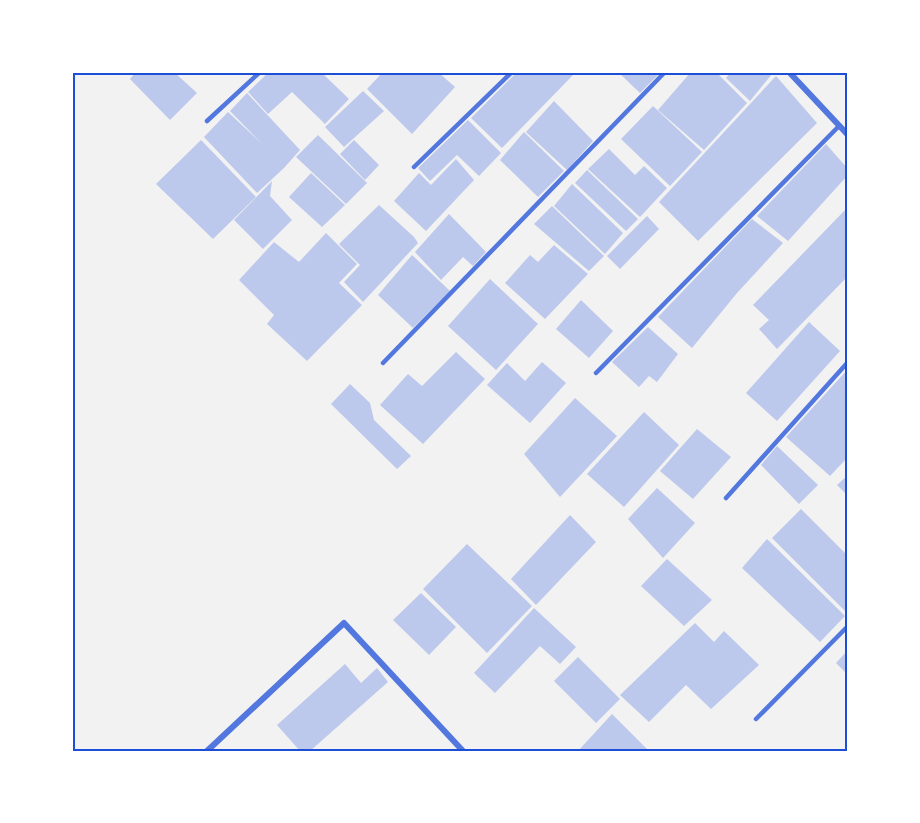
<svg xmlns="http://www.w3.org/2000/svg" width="920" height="823" viewBox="0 0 920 823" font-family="'Archivo Narrow',sans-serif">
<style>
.building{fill:#bdc9ec}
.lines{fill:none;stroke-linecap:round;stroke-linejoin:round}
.service{stroke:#5277de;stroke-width:4.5}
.minor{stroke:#5277de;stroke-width:6}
.neatline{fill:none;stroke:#1d4ed8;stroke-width:2}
</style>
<rect width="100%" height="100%" fill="#f2f2f2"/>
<g class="building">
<polygon points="136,72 174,72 197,93 170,120 130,79"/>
<polygon points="269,72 321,72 349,99 325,124 292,92 268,114 248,92"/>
<polygon points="383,72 438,72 455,87 412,134 367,89"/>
<polygon points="517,72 576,72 502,148 471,118"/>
<polygon points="618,72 661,72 640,93"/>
<polygon points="691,72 716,72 747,103 704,150 658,110"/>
<polygon points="731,72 770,72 772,74 750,101 726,78"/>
<polygon points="776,76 817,123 698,241 659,202"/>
<polygon points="363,91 384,111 344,147 325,127"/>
<polygon points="247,93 300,150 284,168 257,193 204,137 228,112 262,144 230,111"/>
<polygon points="554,101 593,141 567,170 526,132"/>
<polygon points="653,106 702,152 670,186 621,139"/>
<polygon points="468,120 501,153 479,176 457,155 430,181 418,168"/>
<polygon points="524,132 564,171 538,197 500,160"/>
<polygon points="318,135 367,183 346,204 296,157"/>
<polygon points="201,140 256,197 213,239 156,184"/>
<polygon points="354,140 379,165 365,180 340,154"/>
<polygon points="826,144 848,169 848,175 788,241 757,216"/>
<polygon points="609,149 635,175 644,166 667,188 640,217 588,169"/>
<polygon points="456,159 474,180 426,231 394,201 419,173 431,185"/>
<polygon points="587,170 638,219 626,231 575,183"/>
<polygon points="311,173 345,205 322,227 289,197"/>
<polygon points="272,181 270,196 292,220 263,249 234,220"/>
<polygon points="572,184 623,233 605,254 554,206"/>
<polygon points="379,205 414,237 418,243 363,302 344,282 360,265 339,244"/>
<polygon points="552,206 604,256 589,271 534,224"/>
<polygon points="846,209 848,210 848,276 777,349 759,329 769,320 753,305"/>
<polygon points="449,214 486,252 473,266 463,257 441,280 415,252"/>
<polygon points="647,216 659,229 620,269 607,256"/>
<polygon points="752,219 783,243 737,293 692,348 658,317"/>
<polygon points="326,233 357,264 339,283 362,305 307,361 267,324 274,315 239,280 274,242 299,262"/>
<polygon points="554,245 588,274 545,319 505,283 530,255 538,262"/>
<polygon points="412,255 450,291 413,328 378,295"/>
<polygon points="490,279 538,324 496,370 448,326"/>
<polygon points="581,300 613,331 589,358 556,329"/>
<polygon points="809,322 840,351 777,421 746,393"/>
<polygon points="648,327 678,354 657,382 649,376 639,387 612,362"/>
<polygon points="456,352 485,379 423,444 380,405 408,374 422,386"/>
<polygon points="542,362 566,383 530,423 487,385 507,363 525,381"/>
<polygon points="848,369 848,457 830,476 786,437"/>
<polygon points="350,384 370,403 374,420 411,456 397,469 331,404"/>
<polygon points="575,398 617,436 560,497 524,454"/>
<polygon points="644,412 679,445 624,507 587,474"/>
<polygon points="697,429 731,457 693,499 660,471"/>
<polygon points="777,446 818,485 799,504 761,465"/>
<polygon points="848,475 848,496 837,485"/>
<polygon points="657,488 695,523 663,558 628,519"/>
<polygon points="801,509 848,556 848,608 845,611 772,538"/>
<polygon points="570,515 596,542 536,605 511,579"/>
<polygon points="767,539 845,616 820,642 742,568"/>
<polygon points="467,544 532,606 487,653 423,589"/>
<polygon points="667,559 712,600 684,626 641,586"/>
<polygon points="421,593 456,627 429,655 393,620"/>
<polygon points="534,608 576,647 560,664 540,646 495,693 474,673"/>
<polygon points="695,623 714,642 724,631 759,665 711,709 686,685 649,722 620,695"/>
<polygon points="848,650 848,675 836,663"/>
<polygon points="578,657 620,699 596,723 554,681"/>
<polygon points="345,664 361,683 377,668 388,682 310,751 300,751 277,725"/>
<polygon points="612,714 649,751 578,751"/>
</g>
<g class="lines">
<g class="service">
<polyline points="207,121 260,72"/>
<polyline points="414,167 512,72"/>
<polyline points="383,363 665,72"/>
<polyline points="596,373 839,126"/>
<polyline points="726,498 848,362"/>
<polyline points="756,719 848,626"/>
</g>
<g class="minor">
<polyline points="789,72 848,135"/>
<polyline points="207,751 344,623 463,751"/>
</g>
</g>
<rect width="920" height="823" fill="none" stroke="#ffffff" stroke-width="147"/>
<rect x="74" y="74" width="772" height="676" class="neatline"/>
</svg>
